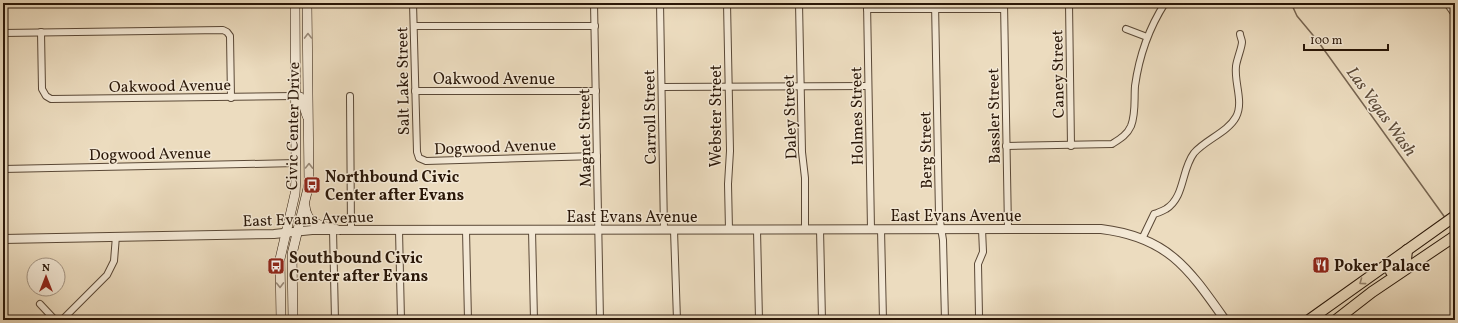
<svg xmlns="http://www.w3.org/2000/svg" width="1458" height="323" viewBox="0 0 1458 323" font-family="Vollkorn,serif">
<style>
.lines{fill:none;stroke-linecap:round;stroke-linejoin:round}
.stream{stroke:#776551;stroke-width:1.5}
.minor-casing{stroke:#5a4836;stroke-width:8}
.tertiary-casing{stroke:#5a4836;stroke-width:10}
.secondary-casing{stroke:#2a1708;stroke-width:10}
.primary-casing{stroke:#2a1708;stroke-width:12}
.minor{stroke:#f3e8d5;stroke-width:6}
.tertiary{stroke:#f3e8d5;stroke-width:8}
.secondary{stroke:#f3e8d5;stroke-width:9}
.primary{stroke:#ecdcbf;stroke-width:10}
.oneway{stroke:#998a79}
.oneway2{stroke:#95836d}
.labels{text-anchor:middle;stroke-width:3;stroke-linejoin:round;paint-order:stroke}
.street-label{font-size:16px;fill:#2a1708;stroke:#f3e8d5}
.poi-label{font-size:16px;font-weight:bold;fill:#2a1708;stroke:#f3e8d5;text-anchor:start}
.water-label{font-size:17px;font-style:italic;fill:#5d4b38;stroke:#f3e8d5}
</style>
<rect width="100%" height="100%" fill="#ecdcbf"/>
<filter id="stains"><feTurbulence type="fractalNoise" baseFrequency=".005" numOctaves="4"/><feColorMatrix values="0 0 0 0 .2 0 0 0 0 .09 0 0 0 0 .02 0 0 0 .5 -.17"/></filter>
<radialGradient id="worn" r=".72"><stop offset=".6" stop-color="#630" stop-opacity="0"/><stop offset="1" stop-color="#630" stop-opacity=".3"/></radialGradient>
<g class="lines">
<g class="stream">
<polyline points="1291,3 1297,16 1317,40 1446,219"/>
<polyline points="1451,225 1455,231"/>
</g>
<g class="minor-casing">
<g id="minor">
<polyline points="413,3 417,152 419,158 426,161 597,156"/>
<polyline points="594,3 600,320"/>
<polyline points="660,3 664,230"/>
<polyline points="727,3 730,151 728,184 729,230"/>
<polyline points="799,3 802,152 805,178 805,230"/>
<polyline points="867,3 871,229"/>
<polyline points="935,3 939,215 943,240 945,320"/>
<polyline points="1004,3 1008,229"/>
<polyline points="1069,3 1071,146"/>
<polyline points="867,9 1004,9"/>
<polyline points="414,26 595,26"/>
<polyline points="1126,29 1147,37"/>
<polyline points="41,32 42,89 46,96 51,99 295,96"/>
<polyline points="3,33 223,30 227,32 230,36 231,98"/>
<polyline points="662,87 868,86"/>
<polyline points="415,91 596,91"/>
<polyline points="350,96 351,230"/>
<path d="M1006,146L1112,144C1120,139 1127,135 1131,126C1136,113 1134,99 1135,86C1139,57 1149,28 1165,3"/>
<polyline points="3,169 297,163"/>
<polyline points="820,229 822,320"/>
<polyline points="881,229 883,320"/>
<polyline points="333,230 335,320"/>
<polyline points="399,230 401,320"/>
<polyline points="466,230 468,320"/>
<polyline points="532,230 534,320"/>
<polyline points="674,230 677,320"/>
<polyline points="757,230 759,320"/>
<path d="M1142,239L1154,214C1158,213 1162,211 1166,209C1185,197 1181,170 1194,153C1205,140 1228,132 1236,117C1244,102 1234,83 1236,66C1237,59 1242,47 1242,42C1242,40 1240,36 1240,34"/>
<polyline points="40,304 55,320"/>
<polyline points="979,316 978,264 983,252 982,229"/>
<polyline points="62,320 107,275 114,261 116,236"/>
</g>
</g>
<g class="tertiary-casing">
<g id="tertiary">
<polyline points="1448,3 1455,13"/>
<path d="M3,239L274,234L312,230L1101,229C1168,237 1189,269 1225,320"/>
</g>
</g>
<g class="secondary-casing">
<g id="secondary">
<path d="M295,96L300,97C303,102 305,110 307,116"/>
<path d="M305,206C307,226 322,225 338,230"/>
<polyline points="281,320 280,259 295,194 296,178 295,3"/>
<polyline points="293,320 292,254 309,184 307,3"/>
</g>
</g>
<g class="primary-casing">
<g id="primary">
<polyline points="1391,272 1406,260 1407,250"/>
<polyline points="1309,320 1455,216"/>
<polyline points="1336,320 1372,292 1455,236"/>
</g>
</g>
<use href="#minor" class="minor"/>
<use href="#tertiary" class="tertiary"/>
<use href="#secondary" class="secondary"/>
<use href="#primary" class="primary"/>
</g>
<defs><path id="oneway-chevron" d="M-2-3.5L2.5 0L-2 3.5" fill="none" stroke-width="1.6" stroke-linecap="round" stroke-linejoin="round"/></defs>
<g class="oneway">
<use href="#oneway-chevron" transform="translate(308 36) rotate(-91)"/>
<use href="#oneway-chevron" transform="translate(309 166) rotate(-89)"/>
<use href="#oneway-chevron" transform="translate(280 285) rotate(89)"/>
</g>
<use class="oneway2" href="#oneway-chevron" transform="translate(1362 282) rotate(144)"/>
<defs>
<g id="bus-square" transform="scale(0.9)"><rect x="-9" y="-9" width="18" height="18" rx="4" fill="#8f2418" stroke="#f3e8d5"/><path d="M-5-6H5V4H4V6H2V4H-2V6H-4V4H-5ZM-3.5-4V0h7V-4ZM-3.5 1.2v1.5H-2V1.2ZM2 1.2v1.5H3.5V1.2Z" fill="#fff"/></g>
<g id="restaurant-square" transform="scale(0.9)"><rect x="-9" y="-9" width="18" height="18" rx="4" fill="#8f2418" stroke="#f3e8d5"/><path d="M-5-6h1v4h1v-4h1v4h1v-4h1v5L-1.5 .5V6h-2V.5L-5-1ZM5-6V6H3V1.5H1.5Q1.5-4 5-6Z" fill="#fff"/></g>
</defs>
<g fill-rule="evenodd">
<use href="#bus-square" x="312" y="185"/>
<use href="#restaurant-square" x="1321" y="265"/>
<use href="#bus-square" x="276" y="266"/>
</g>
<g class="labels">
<g class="street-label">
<text transform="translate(1057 74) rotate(-91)" y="6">Caney Street</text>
<text x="494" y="84">Oakwood Avenue</text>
<text transform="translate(402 81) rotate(-91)" y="6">Salt Lake Street</text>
<text transform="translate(170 85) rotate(-1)" y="6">Oakwood Avenue</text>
<text transform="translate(715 116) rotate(-90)" y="6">Webster Street</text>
<text transform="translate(856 116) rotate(-91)" y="6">Holmes Street</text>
<text transform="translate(993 116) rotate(-91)" y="6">Bassler Street</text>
<text transform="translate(649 117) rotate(-91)" y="6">Carroll Street</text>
<text transform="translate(789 117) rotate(-92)" y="6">Daley Street</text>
<text transform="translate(292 126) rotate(-89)" y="6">Civic Center Drive</text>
<text transform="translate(584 138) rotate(-91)" y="6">Magnet Street</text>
<text transform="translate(495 146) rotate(-2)" y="6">Dogwood Avenue</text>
<text transform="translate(925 150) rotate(-91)" y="6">Berg Street</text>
<text transform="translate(150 153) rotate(-1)" y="6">Dogwood Avenue</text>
<text x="956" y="221">East Evans Avenue</text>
<text x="632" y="222">East Evans Avenue</text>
<text transform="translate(308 218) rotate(-2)" y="6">East Evans Avenue</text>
</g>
<g class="poi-label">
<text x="325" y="182">Northbound Civic<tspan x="325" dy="18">Center after Evans</tspan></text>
<text x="289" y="263">Southbound Civic<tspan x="289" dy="18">Center after Evans</tspan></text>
<text x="1334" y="271">Poker Palace</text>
</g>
<g class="water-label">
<text transform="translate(1382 111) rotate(54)" y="6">Las Vegas Wash</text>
</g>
</g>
<rect width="1458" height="323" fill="none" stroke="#ecdcbf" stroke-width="16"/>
<rect x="4" y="4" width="1450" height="315" fill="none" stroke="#2a1708" stroke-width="2"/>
<rect x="8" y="8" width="1442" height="307" fill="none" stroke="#2a1708"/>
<g transform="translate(46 277)"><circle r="19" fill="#f3e8d5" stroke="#a39483"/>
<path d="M0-3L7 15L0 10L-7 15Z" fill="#8f2418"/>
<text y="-6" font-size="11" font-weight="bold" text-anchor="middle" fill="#2a1708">N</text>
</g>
<path d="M1304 44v6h84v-6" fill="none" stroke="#2a1708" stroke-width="2"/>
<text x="1310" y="44" font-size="12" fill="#2a1708" stroke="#f3e8d5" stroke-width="3" paint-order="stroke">100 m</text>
<rect width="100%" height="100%" filter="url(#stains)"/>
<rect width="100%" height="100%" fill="url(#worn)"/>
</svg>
